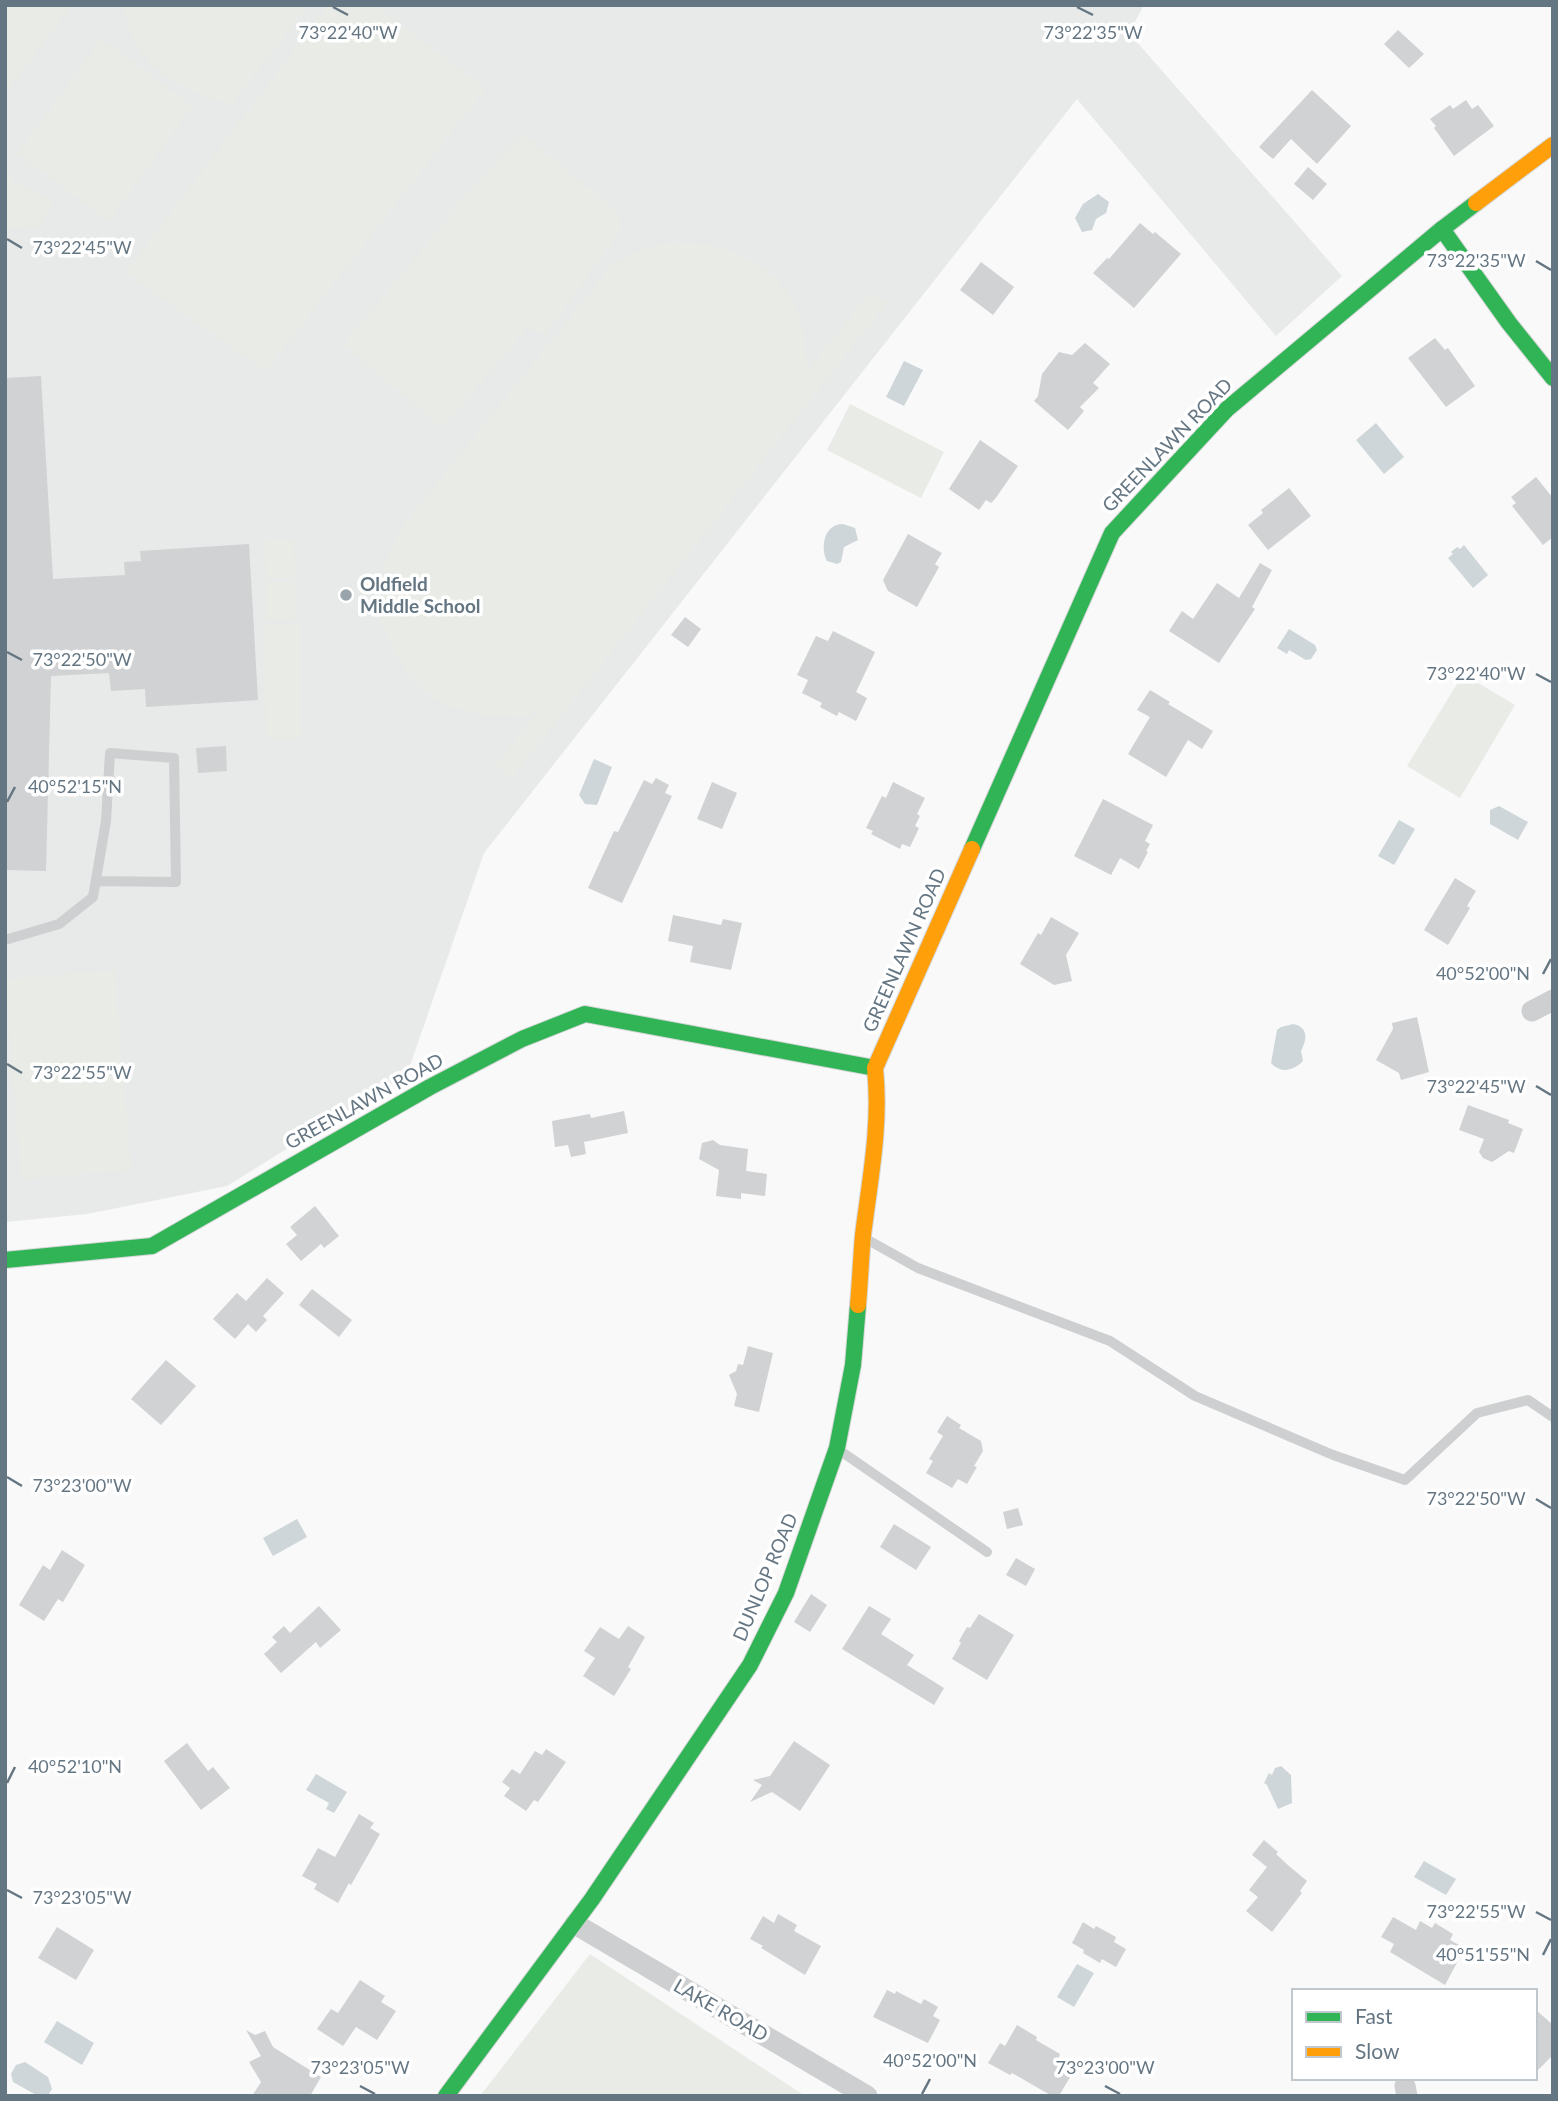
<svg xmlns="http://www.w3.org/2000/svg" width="1558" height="2101" viewBox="0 0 1558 2101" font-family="Lato,sans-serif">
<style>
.built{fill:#e8e9e9}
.green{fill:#e8ebe6}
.water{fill:#ced6d9}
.building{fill:#d0d2d3}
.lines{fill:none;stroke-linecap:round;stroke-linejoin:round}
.fast-casing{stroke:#d5d6d7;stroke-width:18}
.slow-casing{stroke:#d5d6d7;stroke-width:18}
.lane{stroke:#cecfd0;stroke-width:10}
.street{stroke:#cecfd0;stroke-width:21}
.fast{stroke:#30b455;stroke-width:16}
.slow{stroke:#ff9f0a;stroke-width:16}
.ticks{fill:none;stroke:#657683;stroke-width:2.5}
.poi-dot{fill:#99a4ac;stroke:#fff;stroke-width:2.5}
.labels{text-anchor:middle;stroke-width:7;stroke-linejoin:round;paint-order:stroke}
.street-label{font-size:19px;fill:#657683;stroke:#fff}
.poi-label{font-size:19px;font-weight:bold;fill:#657683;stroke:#fff;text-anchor:start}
.ticks-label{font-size:18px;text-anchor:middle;fill:#657683;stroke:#fff;stroke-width:7;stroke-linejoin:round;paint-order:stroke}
</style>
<rect width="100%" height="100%" fill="#f9f9f9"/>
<polygon class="built" points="5,5 1144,5 1129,33 1342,276 1276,336 1077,99 484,853 407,1074 227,1186 87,1214 5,1222"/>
<g class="green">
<polygon points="5,5 72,5 5,94"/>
<path d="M124,5H308L232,105C176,89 134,68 124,5Z"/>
<polygon points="328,5 375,5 486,88 266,371 125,273"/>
<polygon points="101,39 193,106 109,221 17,154"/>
<polygon points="523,134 618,212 621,231 545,335 527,328 443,428 343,345 448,218 448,214"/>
<polygon points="5,170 16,183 54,203 39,226 5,228"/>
<path d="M673,242C738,242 791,269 805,338C807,349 806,360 807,371L870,292L887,303L512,778L495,765L540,710L523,717L484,715L452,708L435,699L412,679L394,653L381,621L383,567L400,529L611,266L642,249Z"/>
<polygon points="850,404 944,452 921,498 827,450"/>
<polygon points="265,539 294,539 295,578 266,578"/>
<polygon points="266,581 295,581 295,619 266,620"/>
<polygon points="301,624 302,738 266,738 264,625"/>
<polygon points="1463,674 1515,705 1460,798 1407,766"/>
<polygon points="115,970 131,1170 21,1179 5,979"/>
<polygon points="590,1954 805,2096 480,2096"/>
</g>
<g class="water">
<polygon points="1098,194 1109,202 1106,213 1096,219 1092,230 1082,232 1075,218 1083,204"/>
<polygon points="904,361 923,370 904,406 886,397"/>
<polygon points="1376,423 1404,457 1384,474 1356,440"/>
<path d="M843,524L855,528L858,540L844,547L841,562L837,564L827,561C820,547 824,524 843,524Z"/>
<polygon points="1464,545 1488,575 1473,588 1448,558 1453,554 1451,552 1457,547 1460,549"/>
<polygon points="1289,629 1315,645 1317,650 1311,659 1306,660 1289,650 1287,654 1277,648"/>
<polygon points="594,759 612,767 597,805 585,804 579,795"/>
<polygon points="1499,806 1528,822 1518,840 1490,824 1490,810"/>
<polygon points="1399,820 1415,829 1394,865 1378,856"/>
<path d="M1293,1024C1309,1027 1307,1040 1301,1051L1303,1061C1293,1071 1281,1074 1271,1063L1277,1030L1281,1027Z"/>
<polygon points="297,1519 307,1537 273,1556 263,1538"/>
<polygon points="1281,1766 1291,1775 1292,1803 1278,1809 1267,1785 1264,1783 1269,1773 1272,1775 1275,1768"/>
<polygon points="316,1774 347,1792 334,1813 326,1809 329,1803 306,1790"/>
<polygon points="1424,1861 1456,1879 1446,1895 1414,1877"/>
<polygon points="1077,1964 1094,1973 1074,2007 1057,1997"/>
<polygon points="57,2021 94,2043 82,2065 44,2042"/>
<polygon points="25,2062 48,2077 52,2089 48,2095 38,2096 13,2082 11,2074 16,2065"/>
</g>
<g class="building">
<polygon points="1398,30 1424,54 1409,68 1384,44"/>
<polygon points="1312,90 1351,126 1317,164 1291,139 1273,159 1259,147"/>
<polygon points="1466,100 1472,109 1478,105 1494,126 1454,156 1434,128 1436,126 1430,119 1450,105 1453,109"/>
<polygon points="1308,167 1327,184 1313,200 1294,184"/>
<polygon points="1140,223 1153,234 1155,232 1181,254 1134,308 1093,273 1107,258 1109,259"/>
<polygon points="981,262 1014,287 993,315 960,290"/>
<polygon points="1435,338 1445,350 1448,348 1475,386 1446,407 1408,358"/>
<polygon points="1085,343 1110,364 1093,383 1099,388 1080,407 1084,411 1068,430 1034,401 1038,396 1042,374 1059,352 1072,355"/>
<polygon points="41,376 53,579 125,575 124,562 141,561 140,551 249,544 258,700 146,707 145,689 111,691 109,673 51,676 46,871 5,870 5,378"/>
<polygon points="980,440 1018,466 995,499 991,503 986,500 979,510 949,489"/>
<polygon points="1536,477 1553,498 1553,537 1543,545 1512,506 1516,503 1511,497"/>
<polygon points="1289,488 1311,516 1268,550 1248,525 1263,513 1261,510"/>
<polygon points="908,534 942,553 935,564 939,567 917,607 888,591 883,580"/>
<polygon points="1260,563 1272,570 1252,607 1255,609 1219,663 1169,631 1182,611 1193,619 1217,583 1239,598"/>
<polygon points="685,617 701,629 688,647 671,635"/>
<polygon points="833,631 875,652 856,692 867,698 856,721 839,712 837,716 820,707 822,703 802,693 808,680 797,675 816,636 828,641"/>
<polygon points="1150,690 1170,702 1168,704 1213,731 1202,749 1188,740 1166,777 1128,754 1150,717 1137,710"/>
<polygon points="226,746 227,771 198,773 196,748"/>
<polygon points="656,778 669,785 665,793 672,796 622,903 588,888 614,831 618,832 644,780 652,784"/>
<polygon points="712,782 737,793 722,829 697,819"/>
<polygon points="893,782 925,798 917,814 920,816 915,826 919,828 910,847 902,844 900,849 871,834 873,831 866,828 882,796 886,798"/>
<polygon points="1103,799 1153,825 1145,841 1150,844 1146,851 1148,852 1139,869 1120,858 1111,875 1074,856"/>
<polygon points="1455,878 1476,891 1467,906 1470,908 1448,945 1424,930"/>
<polygon points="673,915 721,925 723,919 742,923 731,970 690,962 693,946 668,941"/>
<polygon points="1051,917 1079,933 1066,955 1072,981 1054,985 1020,964 1038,933 1041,935"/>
<polygon points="1417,1017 1429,1072 1401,1080 1399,1073 1376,1060 1393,1029 1392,1023"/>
<polygon points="1468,1105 1509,1120 1508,1123 1523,1129 1514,1153 1509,1151 1492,1162 1483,1158 1479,1152 1484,1139 1459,1130"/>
<polygon points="624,1111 628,1133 584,1142 586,1154 571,1157 568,1145 555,1147 552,1121 590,1114 591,1118"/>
<polygon points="713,1140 720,1145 748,1149 746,1171 767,1174 765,1196 741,1193 741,1199 716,1196 719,1170 699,1159 702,1143"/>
<polygon points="315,1206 339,1236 324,1248 321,1244 301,1261 286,1244 297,1235 290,1227"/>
<polygon points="267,1278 284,1293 263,1316 267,1320 256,1332 248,1324 235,1339 213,1319 237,1293 246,1301"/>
<polygon points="312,1289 352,1320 339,1337 299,1305"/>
<polygon points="748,1346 773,1353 759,1412 734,1406 737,1394 729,1375 736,1371 738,1364 743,1365"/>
<polygon points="166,1360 196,1386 161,1425 131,1399"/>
<polygon points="947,1416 961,1425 959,1428 981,1441 983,1451 974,1466 977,1467 967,1484 958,1479 952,1488 926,1473 933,1461 929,1459 943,1436 937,1432"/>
<polygon points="1018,1508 1023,1525 1007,1529 1003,1512"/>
<polygon points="894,1524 931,1547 916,1570 880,1547"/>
<polygon points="62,1550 85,1565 63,1602 58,1599 44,1621 19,1605 43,1565 50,1570"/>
<polygon points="1016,1558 1035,1569 1026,1586 1006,1575"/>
<polygon points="811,1594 827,1605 810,1632 794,1622"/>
<polygon points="319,1606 341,1630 320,1648 316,1642 281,1673 264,1654 277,1642 272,1637 284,1626 290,1633"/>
<polygon points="869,1606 891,1619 881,1634 914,1655 907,1665 944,1688 934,1705 842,1649"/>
<polygon points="979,1614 1014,1635 987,1680 952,1659 961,1643 959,1641 967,1627 970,1628"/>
<polygon points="628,1626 645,1637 628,1667 631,1669 614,1696 583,1676 595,1658 584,1651 600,1627 619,1639"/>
<polygon points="794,1741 830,1765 800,1811 772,1792 750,1802 762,1785 753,1780 770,1776"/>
<polygon points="187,1743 208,1771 213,1767 230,1788 201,1810 164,1761"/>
<polygon points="546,1749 566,1762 538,1802 534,1800 526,1811 504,1796 510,1788 502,1782 512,1769 520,1774 535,1751 542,1755"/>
<polygon points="359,1814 374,1823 370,1828 380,1834 351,1885 349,1883 338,1903 314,1889 317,1884 302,1876 318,1848 335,1857"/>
<polygon points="1264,1840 1278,1852 1276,1854 1289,1866 1307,1881 1300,1891 1302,1893 1272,1932 1246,1911 1258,1897 1249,1890 1267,1867 1252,1855"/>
<polygon points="778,1914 797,1925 794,1931 821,1946 805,1975 761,1948 763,1946 750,1939 763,1916 774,1923"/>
<polygon points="1393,1917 1416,1930 1420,1921 1432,1928 1435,1923 1453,1934 1450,1940 1463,1947 1458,1956 1460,1957 1445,1985 1390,1952 1394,1944 1381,1937"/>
<polygon points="1083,1922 1094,1929 1096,1926 1116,1937 1114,1942 1126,1949 1116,1967 1102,1959 1100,1963 1083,1953 1084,1950 1072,1943"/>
<polygon points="57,1927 94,1950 76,1980 38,1958"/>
<polygon points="360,1980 385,1996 381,2002 396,2011 377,2040 356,2027 343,2046 317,2029 331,2009 338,2013"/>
<polygon points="887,1990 895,1994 896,1991 921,2004 924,1999 938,2007 933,2016 940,2020 928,2043 873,2017"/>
<polygon points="1535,2009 1553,2025 1553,2055 1535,2073"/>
<polygon points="1017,2025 1037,2037 1036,2040 1060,2054 1059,2057 1076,2067 1059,2096 1052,2096 1012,2073 1010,2075 988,2063 1000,2043 1005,2046"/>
<polygon points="246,2030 255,2035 265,2031 273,2047 321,2077 310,2096 252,2096 261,2082 249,2062 261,2056"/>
</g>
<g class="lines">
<g class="fast-casing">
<g id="fast">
<polyline points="1442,229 1509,323 1553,378"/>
<polyline points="972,849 1112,533 1227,409 1442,229 1476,203"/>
<polyline points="5,1260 152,1246 430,1087 522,1039 585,1014 875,1068"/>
<polyline points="446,2096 592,1899 750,1665 786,1593 837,1448 853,1365 858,1305"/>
</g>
</g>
<g class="slow-casing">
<g id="slow">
<polyline points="1476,203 1553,145"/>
<path d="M858,1305C860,1282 861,1258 863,1235C870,1179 881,1125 875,1068L972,849"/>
</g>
</g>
<g class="lane">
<polyline points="5,940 59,924 93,897 106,821 110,753 174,758 176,882 96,881"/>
<polyline points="868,1240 918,1268 1110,1341 1195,1396 1333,1455 1405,1480 1477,1413 1528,1400 1553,1417"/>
<polyline points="839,1450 987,1552"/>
</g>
<g class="street">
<polyline points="1532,1011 1553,1000"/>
<polyline points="575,1924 867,2096"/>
<polyline points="1405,2086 1407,2096"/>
</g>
<use href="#fast" class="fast"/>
<use href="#slow" class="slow"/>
</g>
<path class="ticks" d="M333,7L348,15M1077,7L1093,15M7,239L22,248M1536,261L1551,270M7,652L22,660M1536,674L1551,682M7,802L15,787M1543,974L1551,959M7,1064L22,1073M1536,1086L1551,1095M7,1477L22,1486M1536,1499L1551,1508M7,1783L15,1767M7,1890L22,1898M1536,1912L1551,1920M1543,1955L1551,1939M360,2086L375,2094M1105,2086L1120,2094M922,2094L930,2079"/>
<circle class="poi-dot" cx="346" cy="595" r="7"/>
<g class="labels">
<g class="street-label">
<text transform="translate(1167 445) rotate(-46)" y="7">GREENLAWN ROAD</text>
<text transform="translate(904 950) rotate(-66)" y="7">GREENLAWN ROAD</text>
<text transform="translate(364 1101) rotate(-29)" y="7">GREENLAWN ROAD</text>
<text transform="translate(765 1577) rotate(-67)" y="7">DUNLOP ROAD</text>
<text transform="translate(721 2010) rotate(30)" y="7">LAKE ROAD</text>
</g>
<g class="poi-label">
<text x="360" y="591">Oldfield<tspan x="360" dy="22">Middle School</tspan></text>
</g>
</g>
<g class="ticks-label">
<text x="348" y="39">73°22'40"W</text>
<text x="1093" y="39">73°22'35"W</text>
<text x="82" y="254">73°22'45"W</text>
<text x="1476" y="267">73°22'35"W</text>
<text x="82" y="666">73°22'50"W</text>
<text x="1476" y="680">73°22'40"W</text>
<text x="75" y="793">40°52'15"N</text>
<text x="1483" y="980">40°52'00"N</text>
<text x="82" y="1079">73°22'55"W</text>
<text x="1476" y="1093">73°22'45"W</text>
<text x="82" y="1492">73°23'00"W</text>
<text x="1476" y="1505">73°22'50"W</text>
<text x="75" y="1773">40°52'10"N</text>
<text x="82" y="1904">73°23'05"W</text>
<text x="1476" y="1918">73°22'55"W</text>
<text x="1483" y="1961">40°51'55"N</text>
<text x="930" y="2067">40°52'00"N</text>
<text x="360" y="2074">73°23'05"W</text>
<text x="1105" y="2074">73°23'00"W</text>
</g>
<rect width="1558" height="2101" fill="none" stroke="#657683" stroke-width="14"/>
<rect x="1292" y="1989" width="245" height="91" fill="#ffffff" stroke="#c1c8cd" stroke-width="2"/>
<rect x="1306" y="2012" width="35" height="10" fill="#30b455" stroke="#c1c8cd" stroke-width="2"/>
<text x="1355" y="2024" font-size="21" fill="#657683">Fast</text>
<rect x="1306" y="2047" width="35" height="10" fill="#ff9f0a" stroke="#c1c8cd" stroke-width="2"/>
<text x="1355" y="2059" font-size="21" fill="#657683">Slow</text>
</svg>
